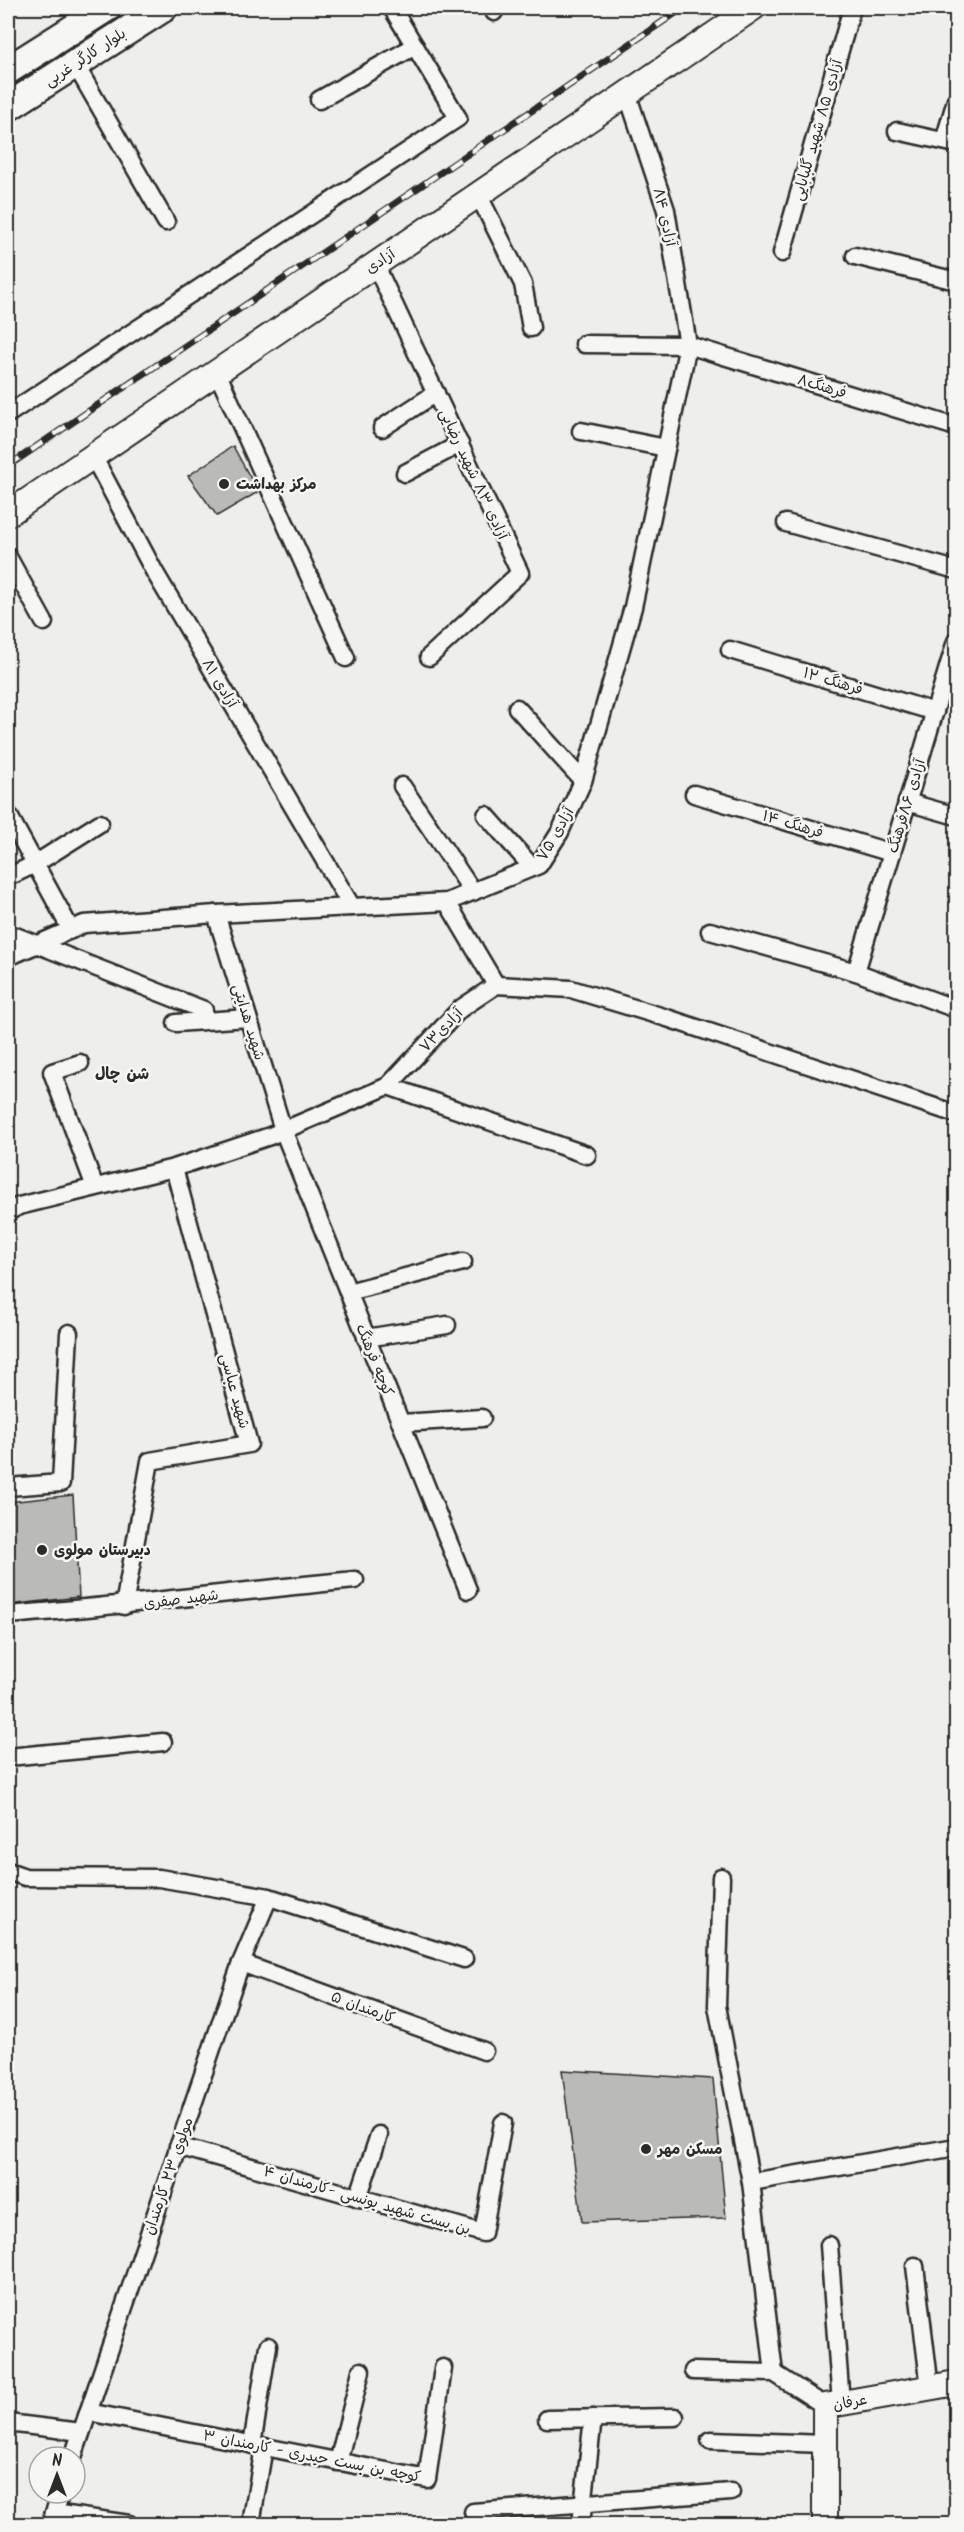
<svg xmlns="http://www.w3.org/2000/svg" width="964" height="2532" viewBox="0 0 964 2532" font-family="Kalam,'Playpen Sans Arabic',sans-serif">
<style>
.building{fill:#babab7;stroke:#2b2b2b;stroke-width:1.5}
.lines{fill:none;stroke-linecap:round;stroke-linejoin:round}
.street-casing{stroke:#2b2b2b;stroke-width:21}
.secondary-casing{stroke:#2b2b2b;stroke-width:28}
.primary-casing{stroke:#2b2b2b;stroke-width:32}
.street{stroke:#f6f6f2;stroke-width:16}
.secondary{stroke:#f6f6f2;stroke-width:24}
.primary{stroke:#f6f6f2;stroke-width:27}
.rail-casing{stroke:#2b2b2b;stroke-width:7}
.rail{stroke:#f6f6f2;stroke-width:4.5;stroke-dasharray:14;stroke-linecap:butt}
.poi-dot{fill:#2b2b2b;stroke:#f6f6f2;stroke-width:2}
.labels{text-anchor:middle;stroke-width:5;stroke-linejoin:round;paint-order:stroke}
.street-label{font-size:15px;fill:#2b2b2b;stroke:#f6f6f2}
.poi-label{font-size:15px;font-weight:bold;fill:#2b2b2b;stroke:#f6f6f2;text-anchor:start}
.neighbourhood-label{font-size:16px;font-weight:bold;fill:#2b2b2b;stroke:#f6f6f2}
</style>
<rect width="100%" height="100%" fill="#eeeeea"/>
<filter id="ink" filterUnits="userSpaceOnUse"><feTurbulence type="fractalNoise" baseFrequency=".0167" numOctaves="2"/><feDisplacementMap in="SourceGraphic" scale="12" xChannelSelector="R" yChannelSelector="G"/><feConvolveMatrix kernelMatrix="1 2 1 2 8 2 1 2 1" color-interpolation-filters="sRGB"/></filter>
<g filter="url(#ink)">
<g class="building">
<polygon points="233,446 258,492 217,516 188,476"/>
<polygon points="73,1495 79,1597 8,1605 8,1502"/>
<polygon points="562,2070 713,2079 726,2218 582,2222"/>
</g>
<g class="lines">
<g class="street-casing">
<g id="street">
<polyline points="492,8 494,12"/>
<polyline points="75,64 166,222"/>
<polyline points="319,100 415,46"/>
<polyline points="897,131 956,144"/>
<polyline points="944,141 956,100"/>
<polyline points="478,194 523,284 531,328"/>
<polyline points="782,253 852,8"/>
<polyline points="855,256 956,281"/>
<polyline points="375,264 520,573 429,657"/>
<polyline points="584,344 688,345 956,427"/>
<polyline points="217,372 346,658"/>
<polyline points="8,414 458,118 392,8"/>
<polyline points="382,428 436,393"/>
<polyline points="581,431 666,448"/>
<polyline points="93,456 154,571 352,907"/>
<polyline points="405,473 460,444"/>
<polyline points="786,523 956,570"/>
<polyline points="8,557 44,622"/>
<polyline points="730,650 935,712"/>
<polyline points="517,708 583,781"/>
<polyline points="402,786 473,892"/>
<polyline points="694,794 892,853"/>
<polyline points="907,802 956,816"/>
<polyline points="8,814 71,930"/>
<polyline points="486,815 532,867"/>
<polyline points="8,877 35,864 100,823"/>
<polyline points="447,902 496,985"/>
<polyline points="216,914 283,1130 468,1590"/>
<polyline points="710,931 856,972 956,1009"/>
<polyline points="8,933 204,1010"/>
<polyline points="8,957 84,924 216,914 447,902 539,865 560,832 583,781 633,607 688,345 666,210 627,93"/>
<polyline points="856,972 956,641"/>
<polyline points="176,1023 248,1018"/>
<polyline points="80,1063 52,1072 95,1187"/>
<polyline points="388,1086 587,1155"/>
<polyline points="8,1212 19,1206 174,1168 270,1136 388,1086 460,1009 496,985 571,989 667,1018 956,1114"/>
<polyline points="348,1292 463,1262"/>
<polyline points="366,1338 447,1325"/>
<polyline points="401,1423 482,1418"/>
<polyline points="8,1487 61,1483 69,1333"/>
<polyline points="124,1606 150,1461 249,1444 174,1168"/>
<path d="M8,1615C124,1606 239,1591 355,1580"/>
<polyline points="8,1757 163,1742"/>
<polyline points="8,1871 25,1877 159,1878 269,1897 464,1959"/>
<polyline points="721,1877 717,2006 751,2182 774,2373"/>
<polyline points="241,1963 484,2051"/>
<polyline points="178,2146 483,2233 503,2123"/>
<polyline points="751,2182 956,2147"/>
<polyline points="358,2198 379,2135"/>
<polyline points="829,2245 841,2403"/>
<polyline points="915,2266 930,2388"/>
<polyline points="693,2371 774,2373 825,2406"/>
<polyline points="88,2412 427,2479 443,2368"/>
<polyline points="547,2419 675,2417"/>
<polyline points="8,2423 81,2432"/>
<polyline points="710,2440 825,2444"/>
<polyline points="252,2445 268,2346"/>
<polyline points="73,2457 241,1963 269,1897"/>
<polyline points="338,2462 361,2371"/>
<polyline points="473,2512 731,2492"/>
<polyline points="54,2513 129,2524"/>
<polyline points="50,2524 61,2493"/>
<polyline points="251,2524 264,2447"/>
<polyline points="581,2524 593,2418"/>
</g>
</g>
<g class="secondary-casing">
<g id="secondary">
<polyline points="8,514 753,8"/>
<polyline points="825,2524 825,2406 956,2383"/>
</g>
</g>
<g class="primary-casing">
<g id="primary">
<polyline points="8,70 106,8"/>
<polyline points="8,107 163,8"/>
</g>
</g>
<use href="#street" class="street"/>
<use href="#secondary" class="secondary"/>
<use href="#primary" class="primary"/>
<g class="rail-casing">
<polyline id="rail" points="8,466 683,8"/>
</g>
<use href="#rail" class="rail"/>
</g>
</g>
<g class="poi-dot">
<circle cx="224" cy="484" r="6"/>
<circle cx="42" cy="1550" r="6"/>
<circle cx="646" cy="2149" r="6"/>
</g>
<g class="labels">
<g class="street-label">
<text transform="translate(85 57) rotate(-33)" y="5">بلوار کارگر غربی</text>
<text transform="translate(817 130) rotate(-74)" y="5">آزادی ۸۵ شهید گلبابایی</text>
<text transform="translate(665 217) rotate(77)" y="5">آزادی ۸۴</text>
<text transform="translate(380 261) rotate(-34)" y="5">آزادی</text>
<text transform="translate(822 386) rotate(17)" y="5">فرهنگ۸</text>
<text transform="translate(474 474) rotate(65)" y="5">آزادی ۸۳ شهید رضایی</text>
<text transform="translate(833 681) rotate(17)" y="5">فرهنگ ۱۲</text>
<text transform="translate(220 683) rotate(59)" y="5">آزادی ۸۱</text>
<text transform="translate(906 806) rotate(-73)" y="5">آزادی ۸۶فرهنگ</text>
<text transform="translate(793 824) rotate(17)" y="5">فرهنگ ۱۴</text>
<text transform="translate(555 834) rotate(-60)" y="5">آزادی ۷۵</text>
<text transform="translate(249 1022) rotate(73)" y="5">شهید هدایتی</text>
<text transform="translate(441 1030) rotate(-46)" y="5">آزادی۷۳</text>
<text transform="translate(375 1360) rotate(68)" y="5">کوچه فرهنگ</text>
<text transform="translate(235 1391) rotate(75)" y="5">شهید عباسی</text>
<text transform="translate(181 1599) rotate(-7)" y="5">شهید صفری</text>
<text transform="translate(363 2007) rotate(20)" y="5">کارمندان ۵</text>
<text transform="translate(168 2176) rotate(-71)" y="5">مولوی ۲۳ کارمندان</text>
<text transform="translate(367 2200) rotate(16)" y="5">بن بست شهید یونسی -کارمندان ۴</text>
<text transform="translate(850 2402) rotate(-10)" y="5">عرفان</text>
<text transform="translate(312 2456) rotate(11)" y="5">کوچه بن بست حیدری - کارمندان ۳</text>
</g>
<g class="poi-label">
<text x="236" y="489">مرکز بهداشت</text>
<text x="54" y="1555">دبیرستان مولوی</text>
<text x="658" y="2154">مسکن مهر</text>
</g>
<g class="neighbourhood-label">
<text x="122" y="1079">شن چال</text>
</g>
</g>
<rect width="964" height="2532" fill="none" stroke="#f6f6f2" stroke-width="30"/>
<rect x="15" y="15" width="934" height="2502" fill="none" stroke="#2b2b2b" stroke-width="2" filter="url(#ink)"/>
<g transform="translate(57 2475)"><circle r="28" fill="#f6f6f2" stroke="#a5a5a2" stroke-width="1.5"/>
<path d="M0-4.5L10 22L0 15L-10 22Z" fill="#2b2b2b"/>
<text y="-9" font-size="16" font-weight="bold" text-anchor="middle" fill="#2b2b2b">N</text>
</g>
</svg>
